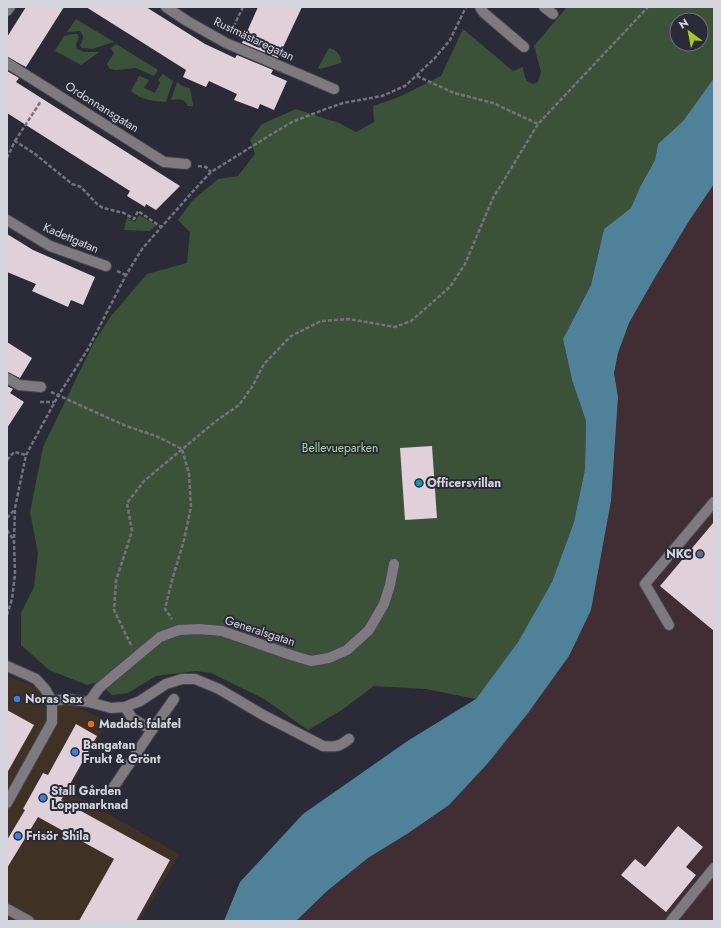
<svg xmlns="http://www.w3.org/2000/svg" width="721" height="928" viewBox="0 0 721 928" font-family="Jost,sans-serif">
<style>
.commercial{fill:#3f3124}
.industrial{fill:#412d34}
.green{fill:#3b5239;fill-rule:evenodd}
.water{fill:#4f8299}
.building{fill:#dfd0d9}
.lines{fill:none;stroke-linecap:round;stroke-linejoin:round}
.minor-casing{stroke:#464652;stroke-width:12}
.path{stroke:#73737e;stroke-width:2.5;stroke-dasharray:4 2;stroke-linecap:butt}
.minor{stroke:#7f7a7f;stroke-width:10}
.culture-dot{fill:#0f9aa8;stroke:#2b2b37;stroke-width:1.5}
.service-dot{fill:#5c6f8a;stroke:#2b2b37;stroke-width:1.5}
.shop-dot{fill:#3f7fe0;stroke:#2b2b37;stroke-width:1.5}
.food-dot{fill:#e8710a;stroke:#2b2b37;stroke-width:1.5}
.labels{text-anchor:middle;stroke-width:4;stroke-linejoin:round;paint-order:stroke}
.street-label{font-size:12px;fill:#d5d5dd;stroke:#2b2b37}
.park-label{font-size:12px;fill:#a2d69e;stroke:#2b2b37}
.poi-label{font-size:12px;font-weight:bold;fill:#d5d5dd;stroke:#2b2b37;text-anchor:start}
</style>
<rect width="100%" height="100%" fill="#2b2b37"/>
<polygon class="commercial" points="7,675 108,721 68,791 179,854 140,921 7,921"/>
<polygon class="industrial" points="714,184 714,921 296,921 327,891 368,858 407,834 449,804 488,763 591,610 611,501 618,397 614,373 618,353 629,323 654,279 689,221"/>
<g class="green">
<path d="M567,7H714V78L683,121L658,144L655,160L640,187L631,208L604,229L591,285L563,339L572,380L586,421L585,469L574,522L552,582L518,642L476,699L426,689L374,686L342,710L308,730L264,699L211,673L196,671L156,676L128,693L112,695L98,682L87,685L49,670L21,645V613L34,587L38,553L30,512L43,447L93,344L111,316L147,274L187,263L190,232L178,220L192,201L218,179L238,176L255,154L250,140L262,124L296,109L339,123L356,132L374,122L373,106L399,97L441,76L463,29L513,71L523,67C524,75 525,82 533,84L538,82L541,72L534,46ZM677,20H701V44H677Z"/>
<path d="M76,19L114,42L92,49L82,48L80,45C83,40 85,37 80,31L67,32Z"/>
<polygon points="73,34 77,34 79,37 76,44 77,49 84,52 99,52 81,65 55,51 64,36"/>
<polygon points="116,44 158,70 154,76 136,68 116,70 110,69 107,64 114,53 111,48"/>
<path d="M329,48C336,49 342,56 341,63L320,69L318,68Z"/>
<path d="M163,74L173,81L166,102C153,101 141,100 131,91L139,76L149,80L144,88L155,93L160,83L158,80Z"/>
<path d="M177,82L182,86L190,88L193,106H188C184,98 180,99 171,100Z"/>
<polygon points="139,215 156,225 150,231 124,230 127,217 135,222"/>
</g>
<polygon class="water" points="714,78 714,184 689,221 654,279 629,323 618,353 614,373 618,397 611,501 591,610 569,656 528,713 488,763 449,805 407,834 368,858 327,891 296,921 224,921 240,882 303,814 409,740 476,699 518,642 552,582 574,522 585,469 586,421 572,380 563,339 591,285 604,229 631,208 640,187 655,160 658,144 683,121"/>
<g class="building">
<polygon points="26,7 64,7 26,67 7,57 7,37"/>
<polygon points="86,7 146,7 205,44 235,58 237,55 273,70 271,74 287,81 274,110 260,104 258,109 234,100 237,94 209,81 206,87 183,77 186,70"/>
<polygon points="258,7 302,7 278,58 242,43"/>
<polygon points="7,71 19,78 16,82 180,186 156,210 146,204 145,207 127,196 130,191 7,113"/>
<polygon points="7,234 33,250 95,277 83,305 71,300 68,307 32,291 36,284 7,272"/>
<polygon points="7,342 32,358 20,378 7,372"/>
<polygon points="7,386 13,389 10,393 24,402 7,428"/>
<polygon points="432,446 437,518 405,520 400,448"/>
<polygon points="714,522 714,631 660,586"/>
<polygon points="7,710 34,725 7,773"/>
<polygon points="76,724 97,736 61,800 170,860 136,921 79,921 114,859 38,817 7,868 7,840 25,810 23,809 43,773 48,775"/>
<polygon points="678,826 703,847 686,867 696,875 666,912 621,875 635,859 645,867"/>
</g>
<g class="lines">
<g class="minor-casing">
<g id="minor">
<polyline points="166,7 187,21 226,43 334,89"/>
<polyline points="480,7 484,13 524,47"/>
<polyline points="544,7 553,14"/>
<polyline points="7,11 10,7"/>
<polyline points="7,63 164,162 186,164"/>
<polyline points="7,220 50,246 106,266"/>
<polyline points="7,378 19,385 41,387"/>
<polyline points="669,625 645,584 714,502"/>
<polyline points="7,666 36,679 45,689 52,701"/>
<path d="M52,701L67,699L89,702L111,708L125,707L140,701L166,684L182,679H195L219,689L263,715L323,746C336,747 339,747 349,739"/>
<polyline points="89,702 99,688 160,637 179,630 199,629 222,631 291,655 311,661 329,658 347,650 369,630 384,604 390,585 394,564"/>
<polyline points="152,730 174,699"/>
<polyline points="111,791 152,730 132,718 125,707"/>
<polyline points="7,803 52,722 52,701"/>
<polyline points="7,909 29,921"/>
<polyline points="671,921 714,868"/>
</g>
</g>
<g class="path">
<polyline points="231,32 243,7"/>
<polyline points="417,76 454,93 493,103 538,124"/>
<polyline points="15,141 41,101"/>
<polyline points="7,158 15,141 35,154 72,184 81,187 97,204 103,208 124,213 134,219 138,211 161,227"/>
<polyline points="198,166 206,167 211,172"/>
<polyline points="117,271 126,275"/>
<polyline points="51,392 126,426 156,436 182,449 189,474 191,507 184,540 172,580 165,609 172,619"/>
<polyline points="40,402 54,402"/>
<polyline points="7,460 14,452 26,455"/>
<polyline points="7,518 15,509"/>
<polyline points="7,530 13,539"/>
<polyline points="7,615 12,599 15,574 14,540 15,508 26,455 58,396 88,349 126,275 142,249 195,189 211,172 267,137 292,122 323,110 343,103 382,96 405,86 434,59 450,40 466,7"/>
<polyline points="131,645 114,610 116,581 132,531 127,503 144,481 216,421 239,405 252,387 264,364 291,336 321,321 349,319 395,327 411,321 450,287 465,264 493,198 538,124 648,7"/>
</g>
<use href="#minor" class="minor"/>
</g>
<circle class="culture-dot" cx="419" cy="483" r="4"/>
<circle class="service-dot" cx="700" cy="554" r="4"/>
<g class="shop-dot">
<circle cx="17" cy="699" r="4"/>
<circle cx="75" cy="752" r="4"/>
<circle cx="43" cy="798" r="4"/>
<circle cx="18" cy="836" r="4"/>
</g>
<circle class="food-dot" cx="91" cy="724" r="4"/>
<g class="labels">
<g class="street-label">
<text transform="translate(254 39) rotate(25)" y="4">Rustmästaregatan</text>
<text transform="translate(102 107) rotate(32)" y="4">Ordonnansgatan</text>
<text transform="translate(71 238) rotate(23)" y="4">Kadettgatan</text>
<text transform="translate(260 631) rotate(18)" y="4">Generalsgatan</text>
</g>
<g class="park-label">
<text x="340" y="452">Bellevueparken</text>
</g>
<g class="poi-label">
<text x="427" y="487">Officersvillan</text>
<text x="692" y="558" text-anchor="end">NKC</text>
<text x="25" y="703">Noras Sax</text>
<text x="99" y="728">Madads falafel</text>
<text x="83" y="749">Bangatan<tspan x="83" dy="14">Frukt &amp; Grönt</tspan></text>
<text x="51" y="795">Stall Gården<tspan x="51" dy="14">Loppmarknad</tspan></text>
<text x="26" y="840">Frisör Shila</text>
</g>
</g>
<rect width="721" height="928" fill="none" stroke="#d5d5dd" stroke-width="16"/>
<g transform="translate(689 32) rotate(328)"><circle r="19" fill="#2b2b37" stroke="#6f6f79"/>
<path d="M0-3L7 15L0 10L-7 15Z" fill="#a6c822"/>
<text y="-6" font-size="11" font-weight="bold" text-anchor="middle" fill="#d5d5dd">N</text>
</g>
</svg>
